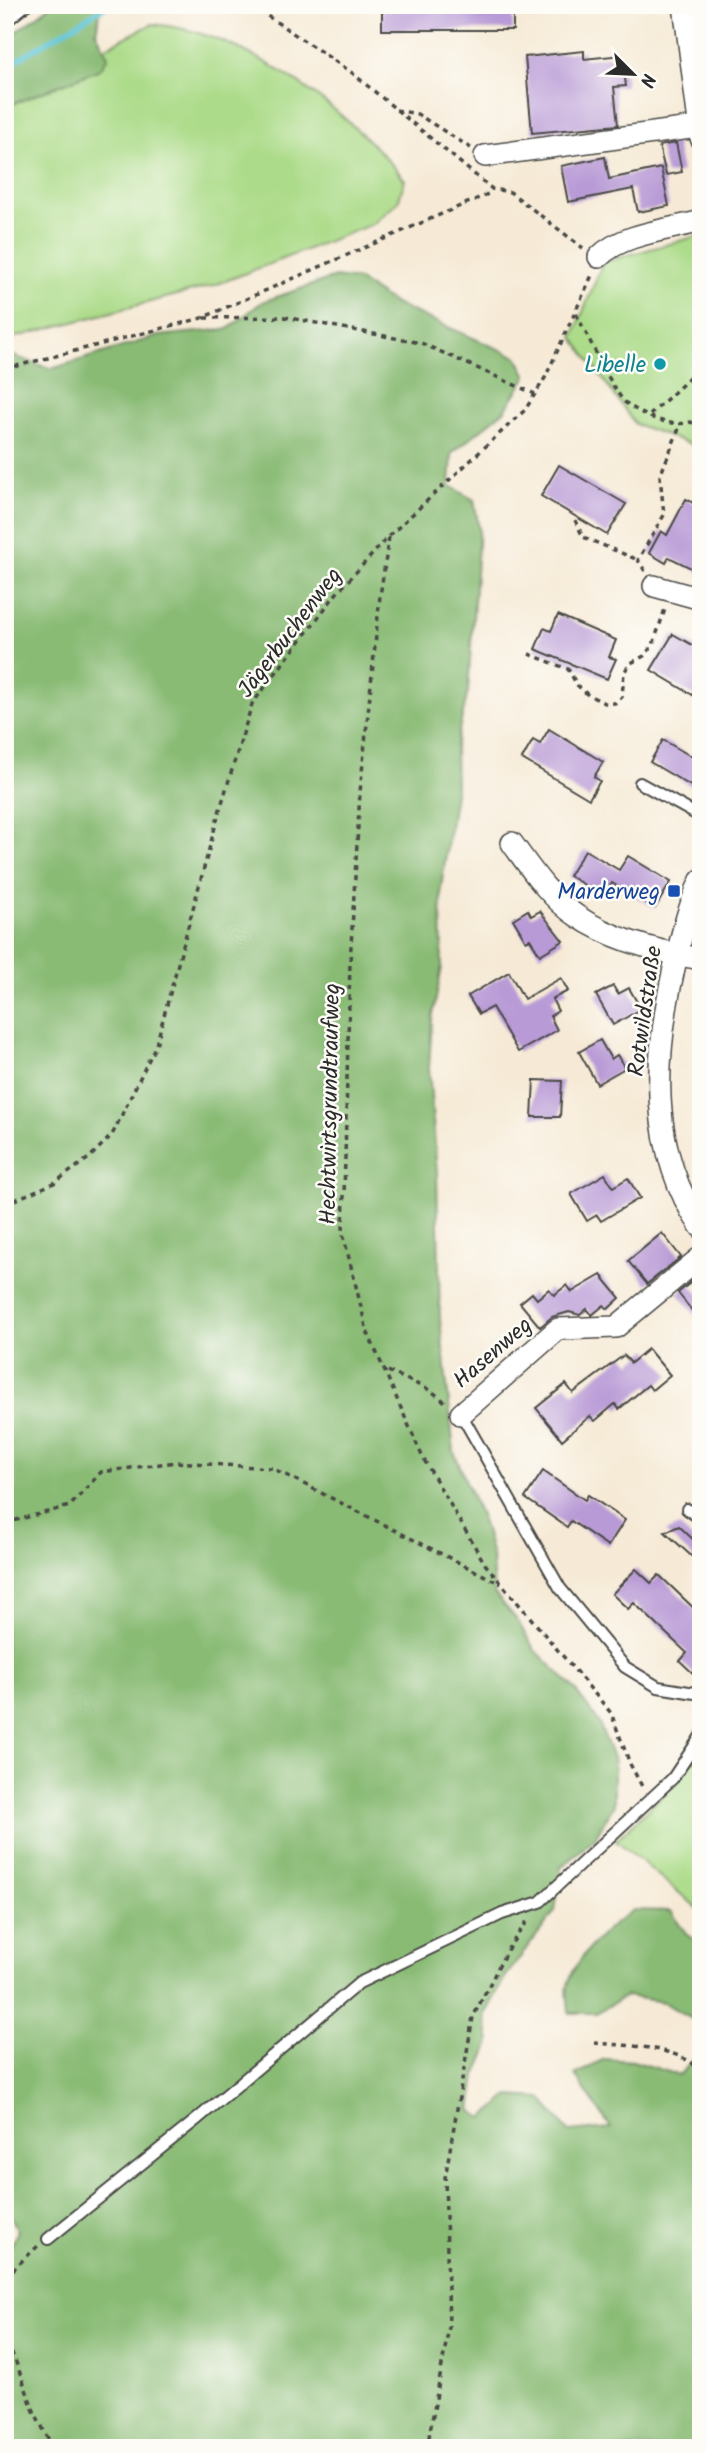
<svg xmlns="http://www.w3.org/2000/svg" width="706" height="2453" viewBox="0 0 706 2453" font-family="Kalam,sans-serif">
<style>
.green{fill:#acdb89;stroke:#6c835a;stroke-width:2}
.forest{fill:#89bb75;stroke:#5a7350;stroke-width:2}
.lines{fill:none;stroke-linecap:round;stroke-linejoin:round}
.stream{stroke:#5ac4d6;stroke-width:5}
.building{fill:#b89ad6}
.lane-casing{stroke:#494845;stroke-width:14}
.street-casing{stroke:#494845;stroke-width:24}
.path{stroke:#494845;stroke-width:3.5;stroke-dasharray:5 5;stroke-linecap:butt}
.lane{stroke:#fff;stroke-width:10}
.street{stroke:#fff;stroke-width:21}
.culture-dot{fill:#0f9aa8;stroke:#fdfcf7;stroke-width:2.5}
.transit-dot{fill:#1a4fb4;stroke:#fdfcf7;stroke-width:2.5}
.labels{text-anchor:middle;stroke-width:5;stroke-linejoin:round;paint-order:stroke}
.culture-label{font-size:23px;fill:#0d838f;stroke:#fdfcf7;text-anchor:end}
.street-label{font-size:23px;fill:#2b2b2b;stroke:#fdfcf7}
.transit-label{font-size:23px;fill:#164399;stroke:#fdfcf7;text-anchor:end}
</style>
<rect width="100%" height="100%" fill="#fdfcf7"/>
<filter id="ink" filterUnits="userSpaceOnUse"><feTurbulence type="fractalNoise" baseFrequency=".0143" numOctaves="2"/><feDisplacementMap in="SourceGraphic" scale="14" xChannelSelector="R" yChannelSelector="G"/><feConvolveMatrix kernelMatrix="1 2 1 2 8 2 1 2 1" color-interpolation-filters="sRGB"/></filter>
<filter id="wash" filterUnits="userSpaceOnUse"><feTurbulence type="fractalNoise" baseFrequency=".00686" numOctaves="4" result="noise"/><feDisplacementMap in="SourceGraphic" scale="28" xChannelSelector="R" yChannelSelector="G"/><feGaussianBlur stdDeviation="1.57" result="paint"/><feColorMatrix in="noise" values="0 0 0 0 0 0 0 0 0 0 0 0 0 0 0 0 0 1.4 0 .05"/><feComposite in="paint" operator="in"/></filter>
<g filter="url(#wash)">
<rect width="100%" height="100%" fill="#f6ead6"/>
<g class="green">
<path d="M152,24C245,31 347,110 405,180L398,202L373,224L215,285L5,340V107L100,69L108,57L104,48Z"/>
<polygon points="701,235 701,448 635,424 573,337 603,262"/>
<polygon points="701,1748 701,1911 616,1840 676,1783"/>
</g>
<g class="forest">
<polygon points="52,5 101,5 96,32 108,57 100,69 5,107 5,40"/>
<polygon points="335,277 358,280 395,304 517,357 527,376 504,411 452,453 450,486 474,500 479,529 468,691 455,748 456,787 441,888 442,967 432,1020 429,1068 437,1174 440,1319 454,1452 483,1523 492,1556 494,1593 517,1620 534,1649 573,1687 598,1721 614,1760 614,1805 594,1839 561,1867 555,1911 504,1979 485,2015 490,2043 476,2076 471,2110 483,2118 509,2096 541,2098 569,2132 611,2128 575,2075 604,2059 633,2061 679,2075 701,2052 701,2448 5,2448 5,2258 18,2231 5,2204 5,353 51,369 158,336 228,329 262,302"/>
<path d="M633,1910L671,1911L687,1935L701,1944V2037L695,2021L663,2002L626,1996L596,2013H569C569,2005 566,1993 568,1985C575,1957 610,1925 633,1910Z"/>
</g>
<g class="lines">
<polyline class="stream" points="5,67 108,5"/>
</g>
<g id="blocks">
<g class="building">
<rect x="382" y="5" width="131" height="25"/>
<polygon points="584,51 584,59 622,55 626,86 614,87 618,125 532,133 525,57"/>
<polygon points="676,143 682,172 666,175 659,146"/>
<polygon points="605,157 609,179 661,168 669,206 638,212 633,189 568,202 561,166"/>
<polygon points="559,465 626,504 607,535 541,496"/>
<polygon points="686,499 701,507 701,573 669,557 666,563 649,553 661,531 667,535"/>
<polygon points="558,615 616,640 609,657 616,659 607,679 535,649 544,628 551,631"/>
<polygon points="673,634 701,650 701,700 651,670"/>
<polygon points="549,729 603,762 594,777 600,781 589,799 522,759 533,740 540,744"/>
<polygon points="663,740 701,762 701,792 650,762"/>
<polygon points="585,850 619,870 628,856 671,882 655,908 612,883 604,896 569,876"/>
<polygon points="528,910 531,916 540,911 563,941 540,955 530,939 526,941 513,919"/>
<polygon points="509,972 524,999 561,978 568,991 552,999 558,1011 550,1016 557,1030 518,1052 492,1007 479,1014 468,996"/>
<polygon points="613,986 618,994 629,988 641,1009 613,1025 596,995"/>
<polygon points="600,1040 611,1059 617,1055 625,1068 597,1084 579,1052"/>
<polygon points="534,1080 562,1081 560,1117 532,1117"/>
<polygon points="605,1174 613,1187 628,1178 640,1198 601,1221 597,1215 587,1221 571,1194"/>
<polygon points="662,1233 681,1257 647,1284 628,1261"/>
<polygon points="601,1275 620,1298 608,1309 604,1305 592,1315 587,1309 580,1315 569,1312 552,1317 540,1327 520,1303 532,1293 537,1299 549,1289 554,1295 567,1285 572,1292"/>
<polygon points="690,1283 701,1297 701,1322 678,1293"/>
<polygon points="648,1349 670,1375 652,1390 648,1385 619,1409 615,1404 595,1421 590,1416 562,1440 536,1408 566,1384 573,1393 624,1355 631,1363"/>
<polygon points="543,1471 585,1500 588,1495 625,1520 608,1546 571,1521 567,1527 525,1498"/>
<polygon points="679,1526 701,1547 699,1563 665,1532"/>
<polygon points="636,1569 651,1583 659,1575 701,1615 701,1681 680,1661 687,1653 634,1603 628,1609 612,1594"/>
</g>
</g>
</g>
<g filter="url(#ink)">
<use href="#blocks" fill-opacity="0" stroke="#494845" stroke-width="2"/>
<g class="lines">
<g class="lane-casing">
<g id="lane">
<polyline points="5,22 26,5"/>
<polyline points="640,783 701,817"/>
<polyline points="461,1414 560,1588 625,1667 658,1687 701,1694"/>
<polyline points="687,1509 701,1519"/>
<polyline points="48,2239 196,2120 359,1983 502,1914 540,1902 673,1778 701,1736"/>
</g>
</g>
<g class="street-casing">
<g id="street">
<polyline points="684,5 701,138"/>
<polyline points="485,156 698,127"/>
<path d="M599,257C622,233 670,230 701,221"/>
<polyline points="654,586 701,599"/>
<path d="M512,843C531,869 550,898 577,916C612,940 660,952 701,959"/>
<path d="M701,880C687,910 680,941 673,973C654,1060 649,1150 701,1227"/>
<polyline points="461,1414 558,1329 616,1327 701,1257"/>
</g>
</g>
<g class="path">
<polyline points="251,5 351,72 492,189 510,192 583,248"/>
<polyline points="396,110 417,114 471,148"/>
<path d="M576,314C586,331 614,394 626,403C643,416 671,428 691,422L701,427"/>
<polyline points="204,318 285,317 421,343 535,394"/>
<polyline points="5,369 202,318 488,194 492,189"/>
<polyline points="650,415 701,367"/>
<polyline points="575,520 583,537 638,560"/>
<polyline points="389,537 380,596 360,792 350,963 343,1234 367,1331 423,1458 485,1564 611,1713 630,1764 644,1790"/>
<polyline points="645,571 638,560 664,515 660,476 680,426"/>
<polyline points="529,654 568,669 577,685 588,695 605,703 615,703 622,697 624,672 631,663 644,656 653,645 666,606"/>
<polyline points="5,1204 54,1183 89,1158 112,1135 156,1045 218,816 252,704 336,594 390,535 525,410 545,378 593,273"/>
<polyline points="388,1371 430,1390 448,1404"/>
<polyline points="5,1523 70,1506 101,1472 176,1462 272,1468 501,1584"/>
<path d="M594,2043C629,2046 674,2045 701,2070"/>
<polyline points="5,2277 39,2245"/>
<polyline points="5,2344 14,2357 34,2411 53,2448"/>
<polyline points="427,2448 449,2327 445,2178 473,2017 507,1950 528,1920"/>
</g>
<use href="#lane" class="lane"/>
<use href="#street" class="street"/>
</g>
</g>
<circle class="culture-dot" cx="660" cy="364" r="7"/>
<rect class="transit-dot" x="667" y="884" width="14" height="14" rx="3.5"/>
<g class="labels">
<g class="culture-label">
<text x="646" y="372">Libelle</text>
</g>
<g class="street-label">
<text transform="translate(289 632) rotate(-53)" y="8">Jägerbuchenweg</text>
<text transform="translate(644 1011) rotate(-82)" y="8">Rotwildstraße</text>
<text transform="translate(329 1104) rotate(-89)" y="8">Hechtwirtsgrundtraufweg</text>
<text transform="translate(492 1352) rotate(-41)" y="8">Hasenweg</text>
</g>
<g class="transit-label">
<text x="660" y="899">Marderweg</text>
</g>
</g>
<rect width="706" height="2453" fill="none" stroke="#fdfcf7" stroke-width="28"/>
<g transform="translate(633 74) rotate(114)" stroke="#fdfcf7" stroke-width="5" paint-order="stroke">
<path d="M0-5L12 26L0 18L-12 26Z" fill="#2b2b2b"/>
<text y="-10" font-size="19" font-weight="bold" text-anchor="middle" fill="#2b2b2b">N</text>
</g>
</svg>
